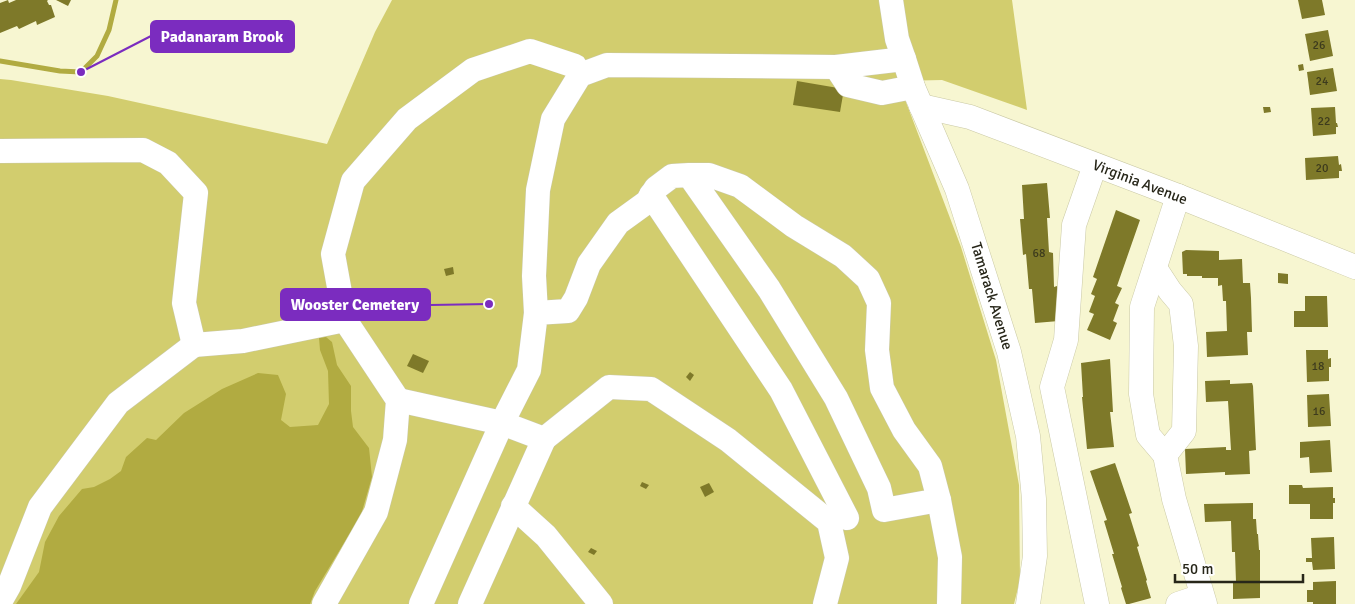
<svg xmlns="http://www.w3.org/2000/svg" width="1355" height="604" viewBox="0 0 1355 604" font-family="Signika,sans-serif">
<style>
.green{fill:#d2cd6e}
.water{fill:#b1ab41}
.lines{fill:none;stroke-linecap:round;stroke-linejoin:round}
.stream{stroke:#b1ab41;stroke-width:5}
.building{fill:#7e7929}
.minor-casing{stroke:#cac9a5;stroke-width:25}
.minor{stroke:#fff;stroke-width:24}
.labels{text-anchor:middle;stroke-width:4;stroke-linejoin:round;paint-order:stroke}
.number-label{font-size:12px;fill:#3d3b1d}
.street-label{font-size:15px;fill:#272619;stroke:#fff}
.leader{fill:none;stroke:#7b2cbf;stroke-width:2}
.callout-dot{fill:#7b2cbf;stroke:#fff;stroke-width:2}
.callout{fill:#7b2cbf;stroke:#7b2cbf;stroke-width:2}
.callout-label{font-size:16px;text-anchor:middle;font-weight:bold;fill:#fff}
</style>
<rect width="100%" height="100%" fill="#f7f6d1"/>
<polygon class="green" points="392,0 1012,0 1027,110 942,80 898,81 961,247 996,360 1019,485 1020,580 1014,604 0,604 0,79 11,80 108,96 327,144 375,32"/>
<polygon class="water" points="326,337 332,342 337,365 351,386 351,411 353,427 369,448 372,477 361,515 315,591 310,604 16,604 39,572 45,542 59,516 82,489 94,487 110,479 121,471 126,457 147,438 156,440 184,413 222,389 258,373 278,375 286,394 281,420 290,427 318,425 329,404 328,371 320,350 319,338"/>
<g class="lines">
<polyline class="stream" points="0,61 60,71 81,72 97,56 109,30 116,0"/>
</g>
<g class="building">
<polygon points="8,0 9,3 16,0 48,0 47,1 49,5 51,5 55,17 37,25 36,21 19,29 17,26 0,33 0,3"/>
<polygon points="56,0 71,0 68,6"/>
<polygon points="1298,0 1322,0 1325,15 1302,19"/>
<polygon points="1328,30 1333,56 1310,61 1305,34"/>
<polygon points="1303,64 1304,70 1299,71 1298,65"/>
<polygon points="1333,68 1337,91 1310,95 1307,72"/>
<polygon points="797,81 844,89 840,112 793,105"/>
<polygon points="1263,107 1270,107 1271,112 1264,113"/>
<polygon points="1335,107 1336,123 1337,123 1338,127 1336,127 1336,134 1313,136 1311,108"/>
<polygon points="1338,156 1339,165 1341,164 1342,171 1339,171 1339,178 1306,180 1305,158"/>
<polygon points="1047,183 1050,218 1047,218 1049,252 1053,253 1054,287 1057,286 1058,289 1059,321 1035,323 1032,289 1029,289 1026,254 1023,255 1020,219 1024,219 1022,185"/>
<polygon points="1116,210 1140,220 1117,286 1122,288 1115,303 1119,305 1113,321 1117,323 1110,340 1087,330 1094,314 1089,312 1095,296 1091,294 1097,279 1093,277"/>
<polygon points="1186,250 1219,251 1219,260 1242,259 1243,283 1250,283 1251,298 1252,332 1247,332 1248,355 1207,357 1206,332 1227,331 1226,301 1223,301 1222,285 1218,286 1218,278 1202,278 1202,276 1187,276 1187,274 1183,274 1182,252"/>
<polygon points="453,267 454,274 446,276 444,269"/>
<polygon points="1278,273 1288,274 1288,284 1278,283"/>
<polygon points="1305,296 1327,296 1328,327 1294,327 1294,311 1305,311"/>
<polygon points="1306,350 1328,350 1328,359 1331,358 1331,367 1329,367 1329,381 1307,382"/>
<polygon points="413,354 429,361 423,373 407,366"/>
<polygon points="1110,359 1113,412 1110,412 1114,447 1087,449 1082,397 1083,397 1081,363"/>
<polygon points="690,372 694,375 690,381 686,377"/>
<polygon points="1230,380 1230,384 1252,383 1253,386 1256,450 1249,451 1250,474 1225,475 1225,472 1186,474 1185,449 1226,447 1226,450 1231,450 1228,401 1206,402 1205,381"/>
<polygon points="1329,394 1331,426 1308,427 1307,395"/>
<polygon points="1330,440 1332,472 1310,473 1309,457 1300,458 1300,442"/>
<polygon points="1115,463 1132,513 1129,514 1139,546 1137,547 1147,580 1146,581 1151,598 1129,604 1126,604 1121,588 1122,587 1112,554 1114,554 1104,521 1107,520 1090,471"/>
<polygon points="642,482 649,485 646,489 640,486"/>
<polygon points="709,483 714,492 705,497 700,487"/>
<polygon points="1289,485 1302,485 1303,488 1333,487 1333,498 1335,498 1335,503 1333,503 1333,519 1310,519 1310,504 1289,504"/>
<polygon points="1253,503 1253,519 1256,519 1257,534 1258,534 1259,550 1260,550 1260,598 1233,599 1233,582 1236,582 1235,552 1232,552 1231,521 1205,522 1204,504"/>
<polygon points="1334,537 1335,569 1313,570 1312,562 1306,562 1306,558 1312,558 1311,538"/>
<polygon points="591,548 597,551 594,555 588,552"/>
<polygon points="1336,581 1336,604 1313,604 1313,602 1307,602 1307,590 1313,590 1313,582"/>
</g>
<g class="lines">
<g class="minor-casing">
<g id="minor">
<polyline points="891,0 897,39 904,59 913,87 957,189 1009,352 1028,436 1034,499 1035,556 1028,604"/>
<polyline points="836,67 848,85 882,93 913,87"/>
<polyline points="921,106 970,117 1178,196 1355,267"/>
<polyline points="0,151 143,150 168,163 196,193 184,303 194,345 243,341 345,320 398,400 395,440 376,512 324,604"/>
<polyline points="1095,165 1074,225 1066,340 1052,387 1097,604"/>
<polyline points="651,195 781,390 847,518"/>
<polyline points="1178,196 1142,307 1141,394 1148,435 1165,455 1174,499 1205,604"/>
<polyline points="1155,268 1170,291 1181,304 1186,346 1184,431 1165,455"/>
<polyline points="536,313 534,276 538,190 553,119 580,75 607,65 836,67 904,59"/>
<polyline points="345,320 333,254 353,181 407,119 473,70 530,51 575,66 580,75"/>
<polyline points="398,400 502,423 544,439 470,604"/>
<polyline points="544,439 609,387 651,389 728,440 829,522 837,558 825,604"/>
<polyline points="939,500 950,557 949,604"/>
<polyline points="513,506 546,536 601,604"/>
<polyline points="0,602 9,586 40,507 118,403 194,345"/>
<polyline points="421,604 502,423 529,370 536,313 568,311 576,298 589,264 618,223 647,202 656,188 672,176 689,175 709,175 740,186 794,226 843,256 868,279 879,303 877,350 882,388 904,430 930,466 939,500 884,510 879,488 836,398 769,289 689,175"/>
<polyline points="1178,604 1202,596"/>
</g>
</g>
<use href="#minor" class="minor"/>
</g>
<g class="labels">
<g class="number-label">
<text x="1319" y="49">26</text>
<text x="1322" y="85">24</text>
<text x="1324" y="125">22</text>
<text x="1322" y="172">20</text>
<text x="1039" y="257">68</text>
<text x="1318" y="370">18</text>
<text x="1319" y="415">16</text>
</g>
<g class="street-label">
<text transform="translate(1140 182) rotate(21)" y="5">Virginia Avenue</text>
<text transform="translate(992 296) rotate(73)" y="5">Tamarack Avenue</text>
</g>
</g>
<path class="leader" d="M81 72L151 36M489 304L430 305"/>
<g class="callout-dot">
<circle cx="81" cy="72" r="5"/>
<circle cx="489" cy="304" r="5"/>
</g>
<g class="callout">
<rect x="151" y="21" width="143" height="31" rx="5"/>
<rect x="281" y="289" width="149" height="31" rx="5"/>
</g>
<g class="callout-label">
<text x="222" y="42">Padanaram Brook</text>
<text x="355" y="310">Wooster Cemetery</text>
</g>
<path d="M1175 574v8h128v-8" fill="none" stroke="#272619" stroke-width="2.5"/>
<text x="1182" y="574" font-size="15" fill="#272619" stroke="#ffffff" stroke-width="4" paint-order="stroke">50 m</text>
</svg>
